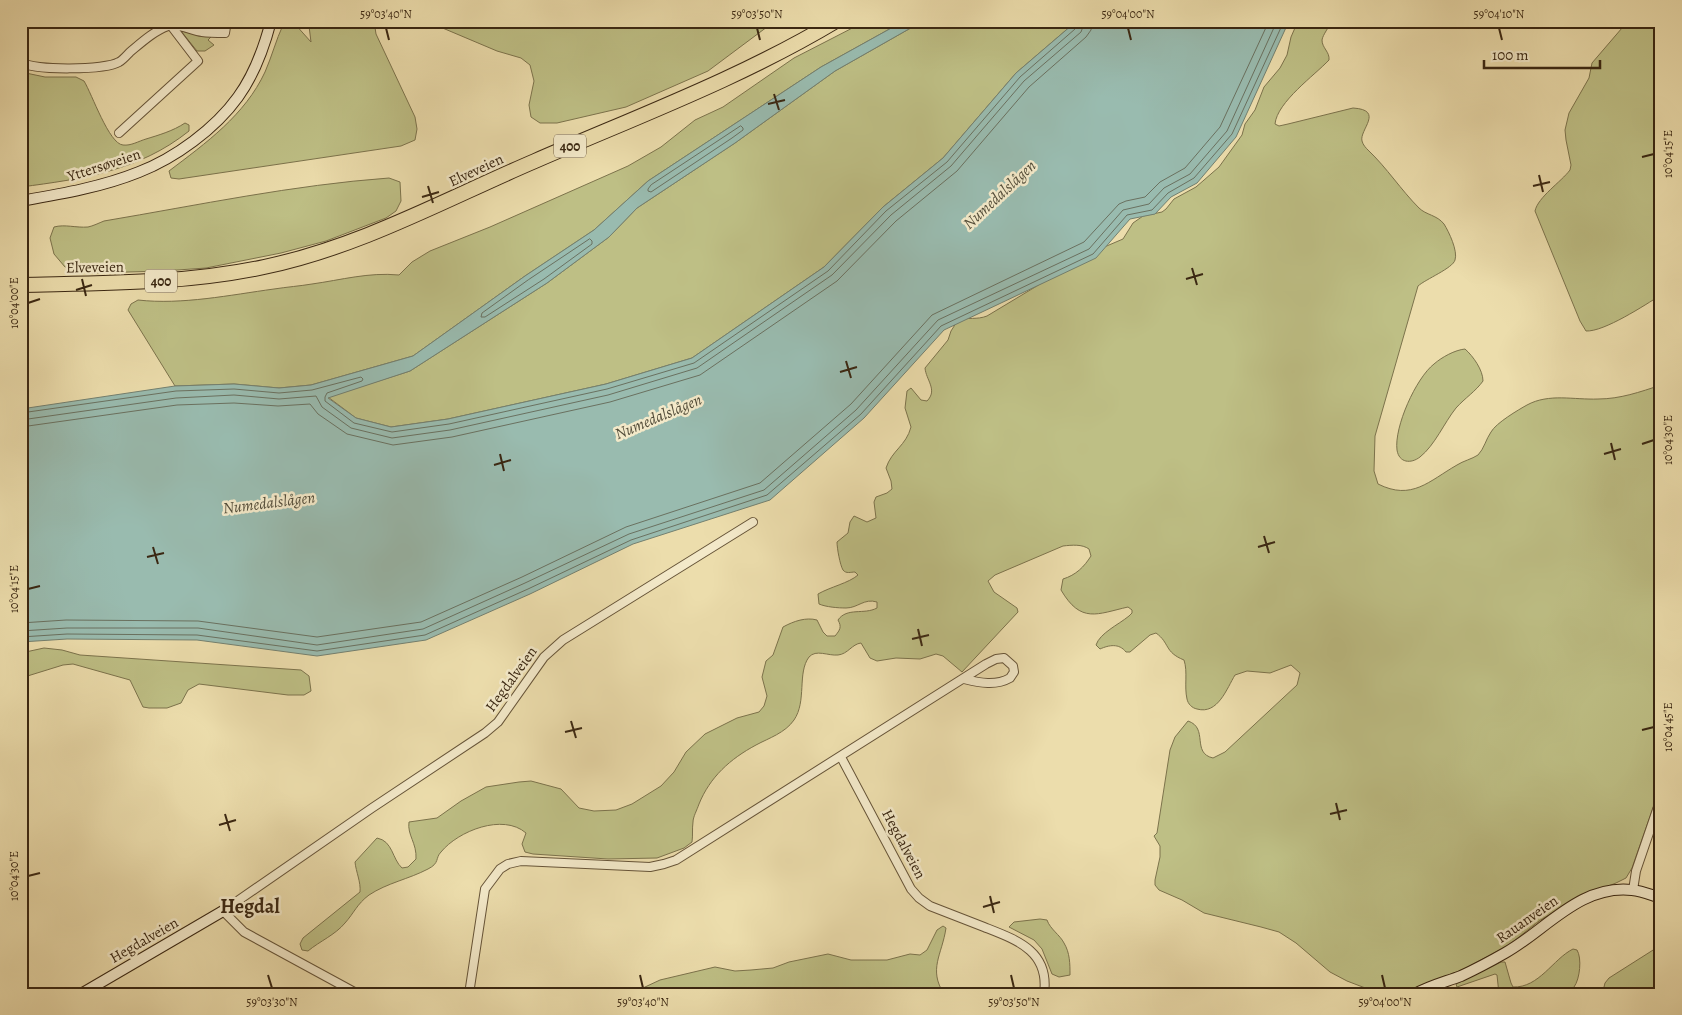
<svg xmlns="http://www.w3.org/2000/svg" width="1682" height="1015" viewBox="0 0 1682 1015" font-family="Alegreya,serif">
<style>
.green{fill:#bebf85;stroke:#7c734c}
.water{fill:#99bbaf;stroke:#738070}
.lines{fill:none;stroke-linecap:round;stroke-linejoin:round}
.shore{stroke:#6a7160;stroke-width:1}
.street-casing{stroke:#665438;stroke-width:10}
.secondary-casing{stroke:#3a2712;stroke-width:12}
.highway-casing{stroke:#3a2712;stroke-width:16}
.street{stroke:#f3e9c9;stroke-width:8}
.secondary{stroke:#f3e9c9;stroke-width:10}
.highway{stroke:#ecddac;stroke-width:14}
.ticks{fill:none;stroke:#3a2712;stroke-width:2}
.labels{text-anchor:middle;stroke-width:5;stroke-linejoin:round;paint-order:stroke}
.shield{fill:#f3e9c9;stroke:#726149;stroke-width:1}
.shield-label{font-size:14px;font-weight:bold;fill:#3a2712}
.street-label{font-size:15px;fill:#3a2712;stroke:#f3e9c9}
.water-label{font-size:16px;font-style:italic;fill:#524c39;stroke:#f3e9c9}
.district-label{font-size:20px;font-weight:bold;fill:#3a2712;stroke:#f3e9c9}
.neatline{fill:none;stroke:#3a2712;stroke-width:2}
.ticks-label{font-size:12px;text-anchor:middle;fill:#3a2712}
</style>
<rect width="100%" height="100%" fill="#ecddac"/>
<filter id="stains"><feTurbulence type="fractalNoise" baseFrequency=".004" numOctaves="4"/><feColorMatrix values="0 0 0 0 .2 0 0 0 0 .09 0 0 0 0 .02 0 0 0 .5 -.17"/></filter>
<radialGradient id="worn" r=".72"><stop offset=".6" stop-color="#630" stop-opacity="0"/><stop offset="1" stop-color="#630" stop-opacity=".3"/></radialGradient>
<g class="green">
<path d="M289,21L294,23L311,42L309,26L306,21H374L376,34L415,117L417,129L415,140L401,146L179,179L171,178L169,171C206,143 245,115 265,72C272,56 276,40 283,25Z"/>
<polygon points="426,21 775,21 708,71 626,107 557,123 540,123 531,117 529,105 534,81 530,65 521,58 497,51"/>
<path d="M866,21H904L821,67L648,181L594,230L525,276L413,356L311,385L279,388L234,384L175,386L128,310L131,304L138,300C182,305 230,295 274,289C287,287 300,286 312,284C341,280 369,272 399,275L412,262L430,251L490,227L628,166L661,147L695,120L723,107L794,58Z"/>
<polygon points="923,21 1074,21 1072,25 1016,73 943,158 883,207 824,267 692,358 606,384 448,419 391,427 356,418 328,397 410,371 547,283 609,237 637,208 735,143 835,71"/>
<path d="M1298,21H1331C1329,28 1323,34 1322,40C1322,48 1330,52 1329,60C1315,75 1277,102 1275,124L1279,126L1288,124L1353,108C1385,110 1359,130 1362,141C1363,145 1366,148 1368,150C1387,168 1401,190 1419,208C1426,215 1437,215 1444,224C1449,232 1458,251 1455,260C1453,268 1426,279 1418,286L1375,436L1374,471L1378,484C1412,501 1429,481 1457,465C1463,461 1472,459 1478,455C1484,449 1486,439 1491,432C1496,423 1518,410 1527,405C1549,393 1574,400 1598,399C1620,399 1640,392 1661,385V785L1632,868L1626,878L1616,883L1578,898L1539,921L1509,945L1464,969L1403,993L1381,994L1347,981L1330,972L1296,943L1279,932L1261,927L1204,913L1182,900L1159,890L1155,885V880L1160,857V846L1154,836L1157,833L1170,750L1175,737L1188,721C1209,728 1191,753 1213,758L1225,752L1297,685L1300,673L1291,665L1270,673L1247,671L1235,675C1227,688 1218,715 1197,709C1192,708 1188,704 1187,699C1184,686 1188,672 1184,660C1164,652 1170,643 1156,633L1150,635L1130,652H1126C1119,643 1109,645 1100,649L1096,645C1100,633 1118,625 1129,616L1132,613V610L1128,607C1097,614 1081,624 1061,590L1063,579C1076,575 1084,567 1091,556L1089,549C1082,544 1072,545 1063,546L995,575L988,581L994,592L1017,608L1018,612L962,672L943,656L936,654L920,659L896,658L877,661L870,658L861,643C852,644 848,654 838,655C828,656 816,649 809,657C797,673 807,701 794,720C785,733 769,738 756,745C730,759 710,777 699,804C697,810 693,817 693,822C692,829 693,835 692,842L684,848L657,858L608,859L533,854L525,852L522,844L526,833C503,813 458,831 441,852C435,858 440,863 428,869C409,879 387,883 369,895C357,904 354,913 345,923C335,935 320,941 308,951L302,950L300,944L303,938L360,892C361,882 356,872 355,862L377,838C393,841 392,859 402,868L408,867L416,859C417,843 407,835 409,822L437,818L461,801L486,787L519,782L531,781L561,789L579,808L594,811L616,810L632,804L661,786L674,772L686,752L705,734L737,718L759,712L764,706L767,696L762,677L766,661L773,655L783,627C794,621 806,617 817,620L823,632L827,636H835C840,630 842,627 838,620C847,607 864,615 877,608V602C864,598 858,608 846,608C838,608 826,607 819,604L818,594C830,587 849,583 858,575L855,572C851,572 846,574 843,570C840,565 837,548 837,542L848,533L850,522L854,516L867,522L876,518L874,502L876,497L887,493L892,489L891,481L886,468C892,450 906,446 911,427L905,408L907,391L911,388L921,400L927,401C938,390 926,380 925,368L948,340L951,331L958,320C968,317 977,320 987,316L1095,251L1123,239L1133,223L1143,216L1162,212L1166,209L1174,199L1196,187L1219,167L1242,135L1245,124L1255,110L1264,87L1280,68L1287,55L1291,37Z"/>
<path d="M1628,21H1661V295C1645,305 1604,332 1586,331L1580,321L1535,211C1538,197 1561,182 1570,170L1571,165L1566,140L1565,130L1569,113L1589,78L1592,63Z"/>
<polygon points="181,31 200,35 212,36 208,40 214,45 205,51 197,51"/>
<path d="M21,72L45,77H76L84,81C92,94 109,144 123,145C131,146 139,141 146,139C159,135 173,131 185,123L189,125V131C139,171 82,179 21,187Z"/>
<path d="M389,178L400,182L401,201L396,211L386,218L326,241L281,253L206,268L163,271L94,273L65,267L54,254L50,238L54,227C65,224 76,228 88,227C93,226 99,223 104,221C199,205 293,185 389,178Z"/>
<path d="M1465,349C1473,356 1483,370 1483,381C1476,391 1465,398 1456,408C1444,423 1435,445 1420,457C1411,464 1399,463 1397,450C1394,427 1416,378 1434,364C1442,357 1455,350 1465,349Z"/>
<polygon points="44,648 62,650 80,655 301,670 309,676 311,691 304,695 288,695 199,684 188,690 181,703 167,708 149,708 143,707 130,680 73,664 63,665 21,678 21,653"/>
<path d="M1040,919L1047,920C1050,929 1060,935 1064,943C1070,953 1070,964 1070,975L1059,977L1052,974L1042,949L1034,940L1009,927L1014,922Z"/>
<path d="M943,926L946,928C942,955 928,969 944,994H910L843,989L817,994H630L660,980L715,967L735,971L751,970L773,968L789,962L828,954L851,960H887L910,954L920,955L927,950L937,930Z"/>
<polygon points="1661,945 1661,994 1612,994 1604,987 1605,983 1609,978"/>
<path d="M1573,949L1577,950C1582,958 1580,979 1574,987C1572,990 1568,991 1564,993L1499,994L1497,975L1495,974L1457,987L1456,984L1501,962H1505L1511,983L1513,987C1539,988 1553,959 1573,949Z"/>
</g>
<polygon class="water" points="904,21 923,21 835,71 735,143 637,208 609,237 547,283 410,371 328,398 356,418 391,427 448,419 606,384 692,358 824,267 883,207 943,158 1016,73 1072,25 1074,21 1289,21 1236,137 1197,183 1171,197 1155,214 1130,219 1096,258 944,330 864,418 770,500 633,544 530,594 426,640 317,656 197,640 67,639 21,642 21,409 175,386 234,384 279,388 311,385 413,356 525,276 594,230 648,181 821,67"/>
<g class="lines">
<g class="shore">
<polygon points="741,126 743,128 743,130 732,138 651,192 648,191 648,189 651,185"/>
<polygon points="590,239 592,241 592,244 544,279 485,317 481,317 482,313 528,280"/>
<polyline points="21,413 176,391 234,389 279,393 312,390 361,377 363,379 362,381 327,393 325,397 325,401 354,423 392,432 449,424 607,389 694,363 828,271 886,211 947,162 1020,77 1075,29 1078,21"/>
<polyline points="21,420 176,398 234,395 279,399 316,396 322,407 351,428 392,438 450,430 608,395 697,368 832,275 891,215 951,166 1024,81 1081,32 1085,21"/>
<polyline points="21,427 177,405 234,403 278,406 310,404 318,414 347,434 393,445 452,437 610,402 700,375 837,281 896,221 957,171 1029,87 1086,37 1091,30 1092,21"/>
<polyline points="21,623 66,620 198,621 317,637 421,622 522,577 626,527 760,483 851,404 932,315 1084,242 1119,204 1126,201 1145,197 1160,182 1185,168 1220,127 1269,21"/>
<polyline points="21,631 67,628 198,628 317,645 423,629 525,583 629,534 764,490 856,410 938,320 1089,249 1123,210 1149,204 1164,188 1190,174 1227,131 1277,21"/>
<polyline points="21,637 67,634 197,635 317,651 425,635 528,589 631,540 767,495 861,414 941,326 1093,254 1127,215 1152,210 1168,193 1194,178 1232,134 1284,21"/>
</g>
<g class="street-casing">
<g id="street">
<path d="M21,62C33,71 106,70 119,62C123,60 127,55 130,52C142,42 154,31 168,26C179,23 192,31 202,32C209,33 217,33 225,33L227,21"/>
<polyline points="119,133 198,61 169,23"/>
<path d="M841,757L911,889L919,898L930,906C948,913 966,920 984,927C1017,940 1050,951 1044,994"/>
<polyline points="1633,890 1636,871 1661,798"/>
<polyline points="358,994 244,932 223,911 372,808 485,733 498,722 544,657 563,640 753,522"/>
<path d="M469,994L485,889L500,869L508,864L521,861L650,867L664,864L676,860L986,664L996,659L1004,658L1013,666L1014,672L1010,678C996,686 980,683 964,679"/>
</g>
</g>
<g class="secondary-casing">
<g id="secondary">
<path d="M21,201C61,194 102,187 139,172C175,158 215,129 238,97C254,75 264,48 271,21"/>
<polyline points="81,994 223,911"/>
<path d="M1415,994C1429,986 1445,982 1461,976C1476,969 1491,961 1505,953C1545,931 1580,884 1632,890C1642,891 1651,895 1661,898"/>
</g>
</g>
<g class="highway-casing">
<path id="highway" d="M21,285C103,283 184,284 264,267C360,247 446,199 535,161C636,117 741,78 836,21"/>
</g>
<use href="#street" class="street"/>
<use href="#secondary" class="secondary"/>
<use href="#highway" class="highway"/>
</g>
<path class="ticks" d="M386,28L389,40M757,28L760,40M1128,28L1131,40M1499,28L1502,40M774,94L779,110M768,104L785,100M1642,157L1654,154M1539,175L1543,192M428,186L433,203M1533,186L1550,182M422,197L439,192M1192,268L1197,285M82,279L86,296M1186,279L1203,274M76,290L92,285M28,303L40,299M846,361L851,378M840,372L857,367M1611,443L1615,460M1642,444L1654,440M500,454L504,471M1604,454L1621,449M494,465L511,460M1264,536L1269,553M153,547L158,564M1258,547L1275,542M147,557L164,553M28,589L40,586M918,629L922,646M912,639L929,635M571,721L576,738M1642,730L1654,727M565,732L582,728M1336,803L1340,820M225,814L230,831M1330,814L1347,810M219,825L236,820M28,876L40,873M990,896L994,913M983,907L1000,902M268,975L272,988M640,975L643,988M1011,975L1014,988M1382,975L1385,988"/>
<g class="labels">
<g class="shield">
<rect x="554" y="134.5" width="32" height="23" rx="4"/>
<rect x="145" y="269.5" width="32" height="23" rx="4"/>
</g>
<g class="shield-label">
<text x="570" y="151">400</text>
<text x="161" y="286">400</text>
</g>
<g class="street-label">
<text transform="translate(104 165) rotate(-18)" y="5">Yttersøveien</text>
<text transform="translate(476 170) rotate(-25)" y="5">Elveveien</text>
<text transform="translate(95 267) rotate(-1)" y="5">Elveveien</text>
<text transform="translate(511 679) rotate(-54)" y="5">Hegdalveien</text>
<text transform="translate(904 844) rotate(62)" y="5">Hegdalveien</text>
<text transform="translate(1527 919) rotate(-35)" y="5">Rauanveien</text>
<text transform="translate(144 940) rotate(-30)" y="5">Hegdalveien</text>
</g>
<g class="water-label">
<text transform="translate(999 194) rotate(-43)" y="6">Numedalslågen</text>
<text transform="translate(658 416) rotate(-23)" y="6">Numedalslågen</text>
<text transform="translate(269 502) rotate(-7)" y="6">Numedalslågen</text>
</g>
<g class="district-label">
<text x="250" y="913">Hegdal</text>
</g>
</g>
<rect width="1682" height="1015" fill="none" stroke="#ecddac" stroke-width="55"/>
<path d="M1484 60v8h116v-8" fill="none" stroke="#3a2712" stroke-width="2.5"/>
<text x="1492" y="60" font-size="15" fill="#3a2712" stroke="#f3e9c9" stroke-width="4" paint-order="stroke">100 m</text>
<rect x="28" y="28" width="1626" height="960" class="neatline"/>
<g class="ticks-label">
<text x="386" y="18">59°03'40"N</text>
<text x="757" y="18">59°03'50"N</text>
<text x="1128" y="18">59°04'00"N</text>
<text x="1499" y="18">59°04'10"N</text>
<text transform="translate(1668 154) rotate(-90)" y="4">10°04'15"E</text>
<text transform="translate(14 303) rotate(-90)" y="4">10°04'00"E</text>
<text transform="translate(1668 440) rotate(-90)" y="4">10°04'30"E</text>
<text transform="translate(14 589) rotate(-90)" y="4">10°04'15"E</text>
<text transform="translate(1668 727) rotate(-90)" y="4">10°04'45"E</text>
<text transform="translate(14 876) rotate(-90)" y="4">10°04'30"E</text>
<text x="272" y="1006">59°03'30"N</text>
<text x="643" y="1006">59°03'40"N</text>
<text x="1014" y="1006">59°03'50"N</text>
<text x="1385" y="1006">59°04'00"N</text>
</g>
<rect width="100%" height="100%" filter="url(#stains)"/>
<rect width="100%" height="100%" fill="url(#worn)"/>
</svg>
